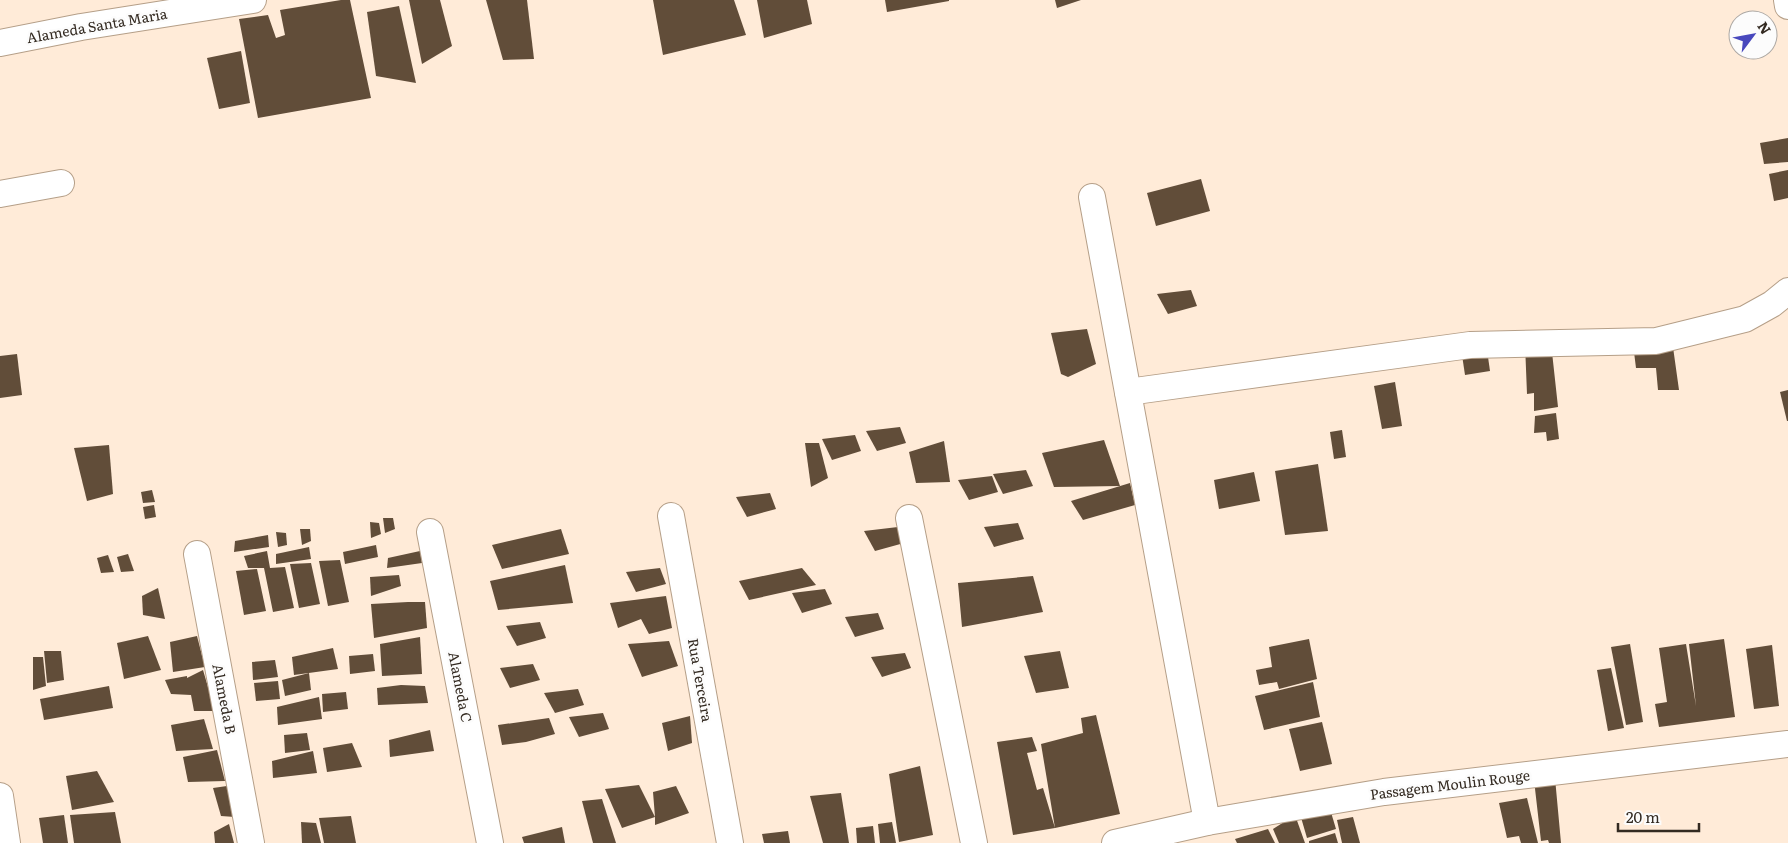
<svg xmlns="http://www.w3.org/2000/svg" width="1788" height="843" viewBox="0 0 1788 843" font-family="Literata,serif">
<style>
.building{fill:#614d39}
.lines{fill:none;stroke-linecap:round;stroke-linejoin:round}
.minor-casing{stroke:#b59f88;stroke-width:28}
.minor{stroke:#fff;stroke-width:26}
.labels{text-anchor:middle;stroke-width:5;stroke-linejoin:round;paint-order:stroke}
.street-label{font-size:14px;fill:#332a21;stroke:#fcfcfc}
</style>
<rect width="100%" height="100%" fill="#ffebd8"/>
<g class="building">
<polygon points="341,0 350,0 371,98 258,118 239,19 268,15 276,38 285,35 280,10"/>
<polygon points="409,0 440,0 452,46 422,64"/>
<polygon points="486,0 527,0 534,59 503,60"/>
<polygon points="653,0 734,0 746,35 663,55"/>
<polygon points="757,0 807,0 812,24 764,38"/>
<polygon points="885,0 949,0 949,1 887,12"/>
<polygon points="1055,0 1081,0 1057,8"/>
<polygon points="399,6 416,83 376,76 367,12"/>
<polygon points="241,51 250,103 219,109 207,58"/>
<polygon points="1788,138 1788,162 1764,164 1760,143"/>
<polygon points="1788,170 1788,198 1774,201 1769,174"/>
<polygon points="1201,179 1210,211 1156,226 1147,193"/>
<polygon points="1191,290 1197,306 1168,314 1157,294"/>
<polygon points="1087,329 1096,364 1068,377 1061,374 1051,333"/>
<polygon points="1672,340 1679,390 1658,390 1656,368 1636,368 1633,344"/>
<polygon points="1551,343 1558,407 1534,411 1534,393 1527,394 1525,344"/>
<polygon points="1487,350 1490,371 1465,375 1462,355"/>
<polygon points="17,354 22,395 0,398 0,356"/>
<polygon points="1395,382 1402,426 1382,429 1374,386"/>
<polygon points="1788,390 1788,421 1787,421 1780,392"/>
<polygon points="1556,413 1559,439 1547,441 1546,432 1534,433 1535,416"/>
<polygon points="900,427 906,443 877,451 866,431"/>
<polygon points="1342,430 1346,457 1334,459 1330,432"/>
<polygon points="855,435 861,451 832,460 822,439"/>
<polygon points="1104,440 1120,486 1054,487 1042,453"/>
<polygon points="944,441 950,482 916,483 909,452"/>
<polygon points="805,443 819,443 828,478 811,487"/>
<polygon points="109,445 113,494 87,501 74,448"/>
<polygon points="1318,464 1328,531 1285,535 1275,471"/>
<polygon points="1026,470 1033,486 1003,494 993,474"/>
<polygon points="1254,472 1260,501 1219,509 1214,480"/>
<polygon points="992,476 998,492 969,500 958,480"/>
<polygon points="1130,483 1135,505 1083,520 1071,501"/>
<polygon points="152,490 155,502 143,503 141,492"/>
<polygon points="770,493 776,509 747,517 736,497"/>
<polygon points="154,505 156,517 145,519 143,507"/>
<polygon points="383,518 393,518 395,529 385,533"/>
<polygon points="370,522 379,523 381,534 371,538"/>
<polygon points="1018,523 1024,539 994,547 984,527"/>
<polygon points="898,527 904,543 875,551 864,531"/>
<polygon points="300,529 310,529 311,541 302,545"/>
<polygon points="561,529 569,554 502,569 492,545"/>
<polygon points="276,532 286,533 287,545 278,547"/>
<polygon points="268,535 269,547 234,552 235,541"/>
<polygon points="376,545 378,557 345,564 343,552"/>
<polygon points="309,547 311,559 276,564 276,554"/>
<polygon points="267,551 270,568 285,567 294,608 273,612 264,568 248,568 244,556"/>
<polygon points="420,551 422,563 387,568 388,558"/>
<polygon points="128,554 134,571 121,572 117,557"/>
<polygon points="108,555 114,572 101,573 97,558"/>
<polygon points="340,560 349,602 328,606 319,561"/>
<polygon points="311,563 320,604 299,608 290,564"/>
<polygon points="565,565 573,603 498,610 490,581"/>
<polygon points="660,568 666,584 636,592 626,572"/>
<polygon points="802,568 816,585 749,600 739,581"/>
<polygon points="257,569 266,611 244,615 236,571"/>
<polygon points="399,575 401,586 371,596 370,577"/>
<polygon points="1033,576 1043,612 962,627 958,583"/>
<polygon points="158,588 165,619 143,615 142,596"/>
<polygon points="825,589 832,604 802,613 792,593"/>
<polygon points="666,596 672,628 649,634 641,619 618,628 610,603"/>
<polygon points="408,602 425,602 427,628 374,638 371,604"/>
<polygon points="878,613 884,629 855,637 845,617"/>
<polygon points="540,622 546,638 517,646 506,626"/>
<polygon points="148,636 161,670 124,679 117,643"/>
<polygon points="197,636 205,667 173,672 170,642"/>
<polygon points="420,637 422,674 382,676 380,644"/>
<polygon points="1309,639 1317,679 1279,689 1277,682 1259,685 1256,670 1272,667 1269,647"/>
<polygon points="1724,639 1735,717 1659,727 1655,704 1667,702 1659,648 1686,644 1696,706 1689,644"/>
<polygon points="669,641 678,666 642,677 628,644"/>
<polygon points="1630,644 1643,722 1626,725 1611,647"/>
<polygon points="1772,645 1779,706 1754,709 1746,649"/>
<polygon points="333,648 338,669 294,675 292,657"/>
<polygon points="44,651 61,651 64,680 47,683"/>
<polygon points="1060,651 1069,688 1036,693 1024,656"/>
<polygon points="905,653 911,668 882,677 871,657"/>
<polygon points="373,654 375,671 350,674 349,656"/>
<polygon points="33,657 43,657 46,686 33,690"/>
<polygon points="275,660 278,677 253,680 252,662"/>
<polygon points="533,664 540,680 510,688 500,668"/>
<polygon points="1611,668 1624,728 1608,731 1597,670"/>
<polygon points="203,670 215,711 194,711 191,695 171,694 165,680 187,676 187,678"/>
<polygon points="309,673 311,690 285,696 282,680"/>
<polygon points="278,681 280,699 256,701 254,683"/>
<polygon points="1313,682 1320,717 1264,730 1255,696"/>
<polygon points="401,685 425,686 428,703 378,705 377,688"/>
<polygon points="109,686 113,708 44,720 40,699"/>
<polygon points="578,689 584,705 555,713 544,693"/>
<polygon points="346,692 348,709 323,712 322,694"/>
<polygon points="319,697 322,719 278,725 277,707"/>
<polygon points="603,713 609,729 579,737 569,717"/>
<polygon points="1096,715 1120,814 1055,828 1013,835 997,742 1032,737 1037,751 1027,753 1037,790 1043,788 1055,828 1041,744 1083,733 1081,718"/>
<polygon points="690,716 692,743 668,751 662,723"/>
<polygon points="549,718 555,734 526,742 502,745 498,725"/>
<polygon points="204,719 213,749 176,751 171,725"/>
<polygon points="1322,722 1332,764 1300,771 1289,729"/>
<polygon points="430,730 434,751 390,757 389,740"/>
<polygon points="307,733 310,750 285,753 284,735"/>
<polygon points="352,743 362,767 327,772 323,748"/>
<polygon points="217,750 225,781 188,782 183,757"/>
<polygon points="313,751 317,773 273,778 272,761"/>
<polygon points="920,766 933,835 899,842 889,774"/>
<polygon points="97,771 114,802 72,810 66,776"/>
<polygon points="1555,778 1561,843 1549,843 1548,840 1541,841 1534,780"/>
<polygon points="639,785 655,817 653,792 676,786 689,813 655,825 655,817 622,828 605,789"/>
<polygon points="227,786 235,817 221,816 213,788"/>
<polygon points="841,793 849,843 823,843 810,796"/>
<polygon points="1527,798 1538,843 1521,843 1519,836 1507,838 1499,803"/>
<polygon points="602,799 616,843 593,843 582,801"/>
<polygon points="1330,809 1336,829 1307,838 1300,814"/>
<polygon points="115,812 121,843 74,843 70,815"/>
<polygon points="64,815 68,843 43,843 39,818"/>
<polygon points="1295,815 1305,843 1279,843 1273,829"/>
<polygon points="351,816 356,843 324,843 319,818"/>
<polygon points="1353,817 1360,843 1342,843 1337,820"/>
<polygon points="301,822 316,823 321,843 302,843"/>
<polygon points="892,822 896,843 880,843 878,824"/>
<polygon points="229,824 234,843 215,843 214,832"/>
<polygon points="873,826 875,843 857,843 856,828"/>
<polygon points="562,827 565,843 524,843 522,837"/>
<polygon points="1268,829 1275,843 1237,843 1235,839"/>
<polygon points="788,831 790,843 764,843 762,834"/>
<polygon points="1335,833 1338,843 1309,843 1309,841"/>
</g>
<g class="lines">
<g class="minor-casing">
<g id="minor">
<polyline points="1787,0 1788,6"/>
<polyline points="0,43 81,27 253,0"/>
<polyline points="0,194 61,183"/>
<polyline points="1092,197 1207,822"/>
<polyline points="1128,392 1470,345 1656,341 1745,319 1772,304 1788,291"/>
<polyline points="671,516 730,843"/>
<polyline points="909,518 974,843"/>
<polyline points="430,532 490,843"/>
<polyline points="197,554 251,843"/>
<polyline points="0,796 7,843"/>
<polyline points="1115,843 1207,822 1384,792 1788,744"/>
</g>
</g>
<use href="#minor" class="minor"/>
</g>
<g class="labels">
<g class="street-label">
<text transform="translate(97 26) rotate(-10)" y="5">Alameda Santa Maria</text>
<text transform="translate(700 680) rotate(80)" y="5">Rua Terceira</text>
<text transform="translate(460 687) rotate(79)" y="5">Alameda C</text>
<text transform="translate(224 699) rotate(79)" y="5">Alameda B</text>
<text transform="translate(1450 785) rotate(-7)" y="5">Passagem Moulin Rouge</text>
</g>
</g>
<g transform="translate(1753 35) rotate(58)"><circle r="24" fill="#fcfcfc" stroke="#aca8a4"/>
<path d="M0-4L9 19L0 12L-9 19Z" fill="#4848bd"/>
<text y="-8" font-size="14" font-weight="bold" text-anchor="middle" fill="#332a21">N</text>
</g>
<path d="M1618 823v8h81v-8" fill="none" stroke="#332a21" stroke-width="2.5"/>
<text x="1626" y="823" font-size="15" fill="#332a21" stroke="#fcfcfc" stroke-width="4" paint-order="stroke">20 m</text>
</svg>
